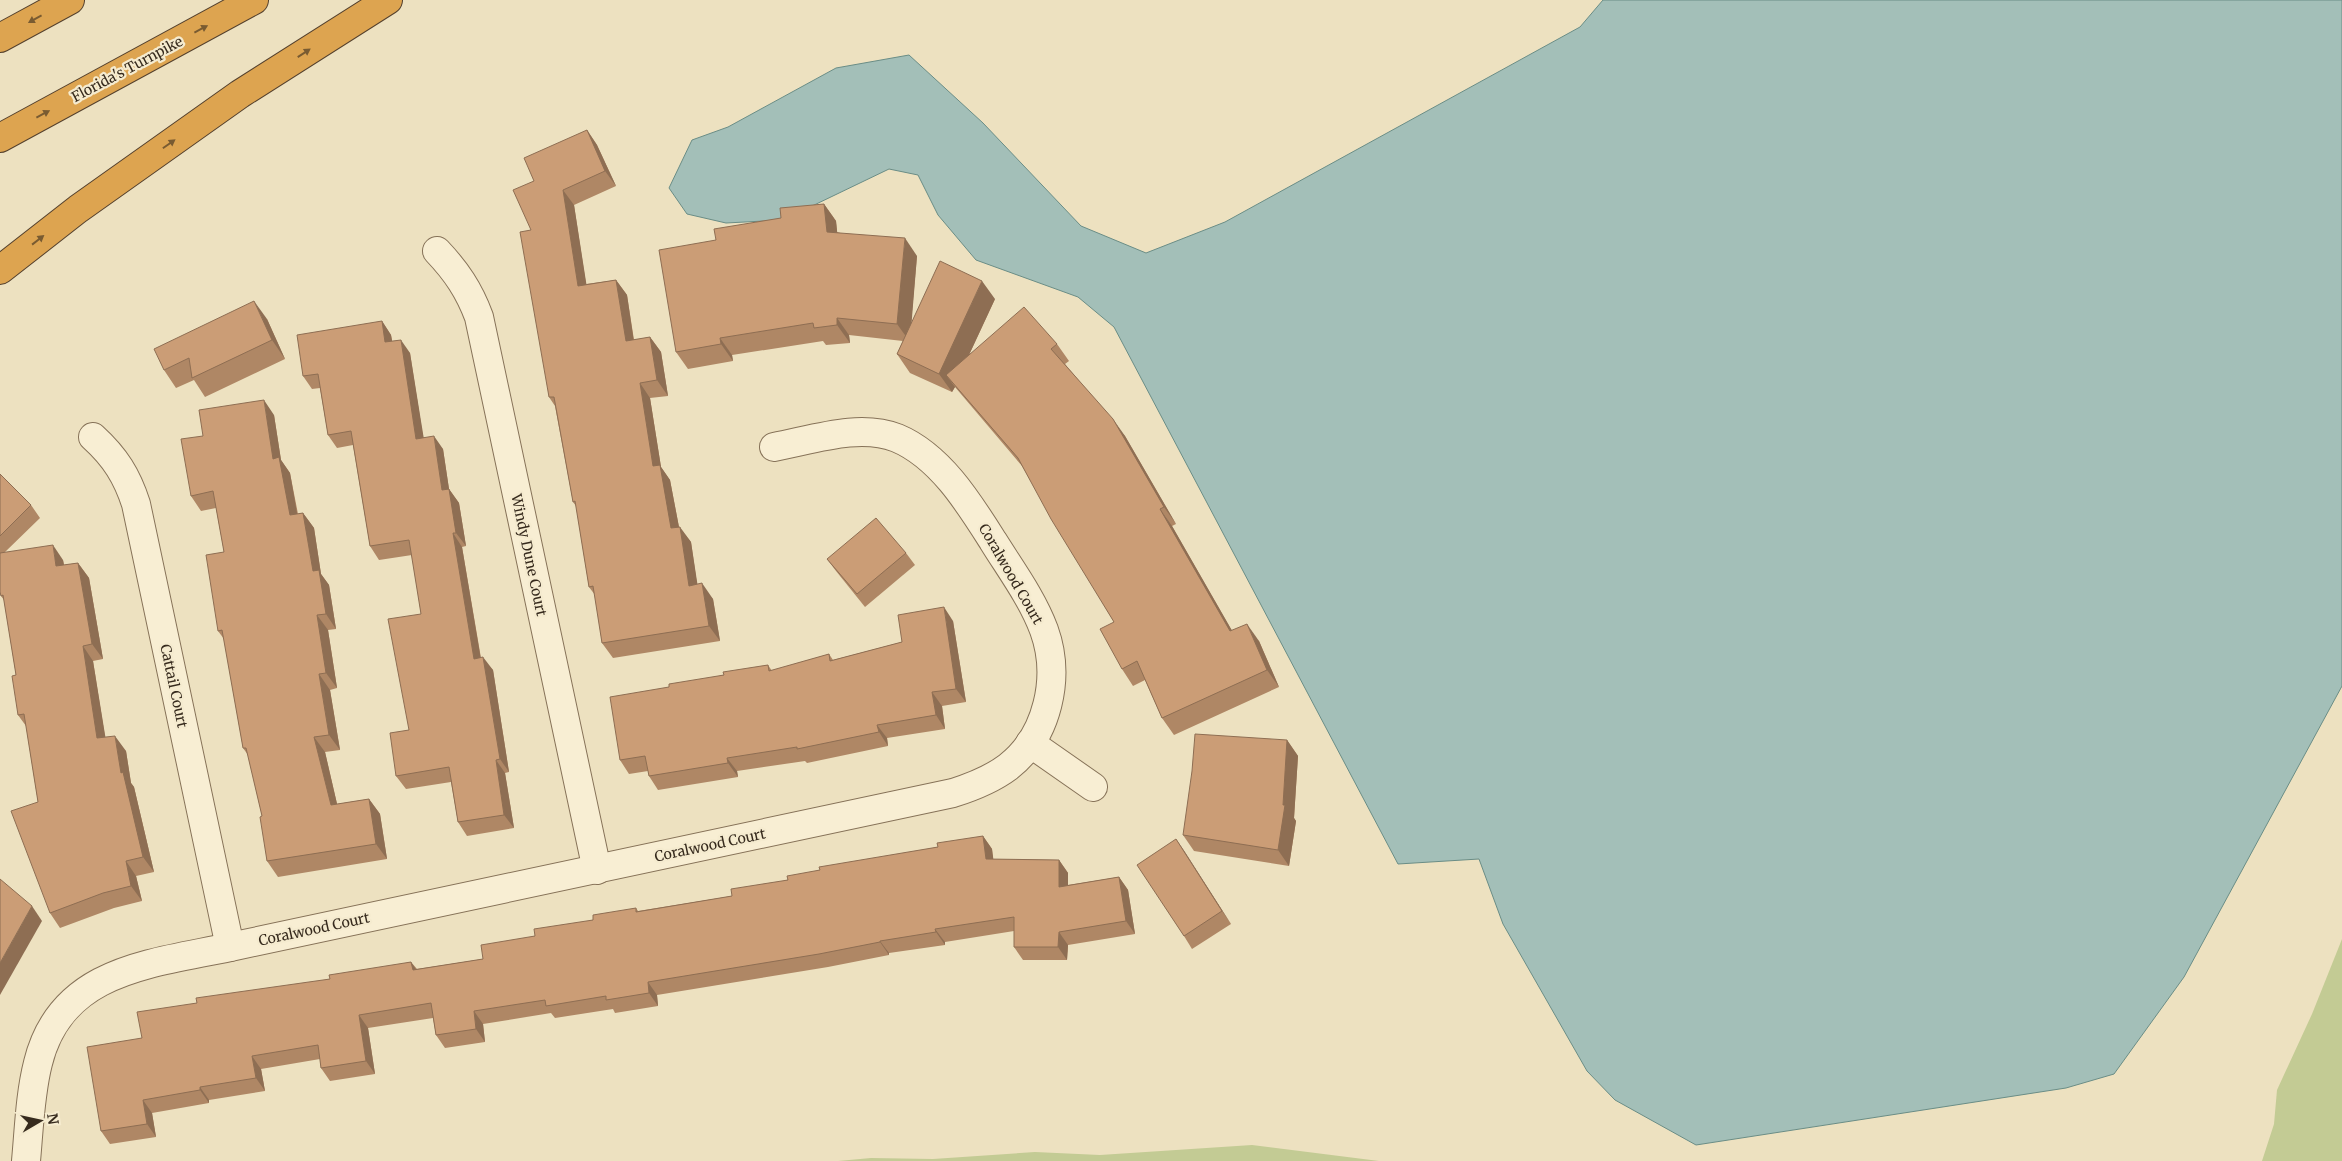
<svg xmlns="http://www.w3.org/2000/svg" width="2342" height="1161" viewBox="0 0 2342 1161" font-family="Merriweather,serif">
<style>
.green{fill:#c3cb94}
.water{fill:#a3bfb8;stroke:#6a8d86}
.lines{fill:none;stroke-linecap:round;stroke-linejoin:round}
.minor-casing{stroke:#867258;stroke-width:30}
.motorway-casing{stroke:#54402d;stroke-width:30}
.minor{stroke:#f8eed3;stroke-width:28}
.motorway{stroke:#dda450;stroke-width:28}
.wall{fill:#af8765}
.shaded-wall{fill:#8e6e53}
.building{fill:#cb9d76;stroke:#8e6e53}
.oneway{fill:#795b31}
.labels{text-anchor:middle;stroke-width:4.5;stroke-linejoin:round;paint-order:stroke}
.street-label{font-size:14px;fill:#362a1d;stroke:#f5ebcf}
</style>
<rect width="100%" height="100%" fill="#ede1c0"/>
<g class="green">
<polygon points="2342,939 2342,1161 2262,1161 2274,1124 2277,1090 2312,1014"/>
<polygon points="1252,1145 1379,1161 838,1161 871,1158 933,1159 1035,1152 1100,1155"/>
</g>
<polygon class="water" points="1603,0 2342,0 2342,686 2184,977 2114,1074 2066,1088 1696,1145 1615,1100 1587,1071 1503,924 1479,859 1398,864 1114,327 1078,297 976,260 938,215 918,175 889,169 783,220 726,223 687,214 669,188 692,140 728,127 836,68 909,55 983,123 1081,226 1146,253 1225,222 1580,27"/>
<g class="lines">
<g class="minor-casing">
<g id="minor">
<path d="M437,251C456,271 469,290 479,317L597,870"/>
<path d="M93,437C115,457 127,476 136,504L230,947"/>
<polyline points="1030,743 1093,787"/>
<path d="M26,1161C29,1129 30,1094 38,1063C61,969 151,964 230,947L953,793C972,787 992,779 1008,767C1048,736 1061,677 1044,630C1032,598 1011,570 993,541C969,503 940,456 897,438C859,423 812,440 774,447"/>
</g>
</g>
<g class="motorway-casing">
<g id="motorway">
<polyline points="0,38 70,0"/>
<polyline points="0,138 254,0"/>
<polyline points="0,270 78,209 240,94 388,0"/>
</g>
</g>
<use href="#minor" class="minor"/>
<use href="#motorway" class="motorway"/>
</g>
<g class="wall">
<polygon points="587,130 597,145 616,186 574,205 586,284 616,280 627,295 634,340 650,337 661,352 668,396 650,398 661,467 670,480 679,527 691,542 697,584 713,599 720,641 613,658 602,643 595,595 589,587 576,506 573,502 555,406 549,397 531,230 534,181"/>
<polygon points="824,204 836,221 837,232 917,256 911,323 995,299 969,355 1057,344 1069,361 1065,364 1125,436 1176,524 1172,526 1232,631 1259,641 1279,687 1174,735 1162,718 1145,680 1133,686 1122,669 1114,622 1022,466 955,387 952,392 910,373 897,354 903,341 849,335 850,343 826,345 823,341 732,355 733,361 688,369 676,352 716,240"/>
<polygon points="267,319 285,359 205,397 194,380 176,388 164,370"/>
<polygon points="382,321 391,335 392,341 410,353 423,437 443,449 449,489 459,503 466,546 462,547 481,658 493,670 509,772 505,773 514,828 467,836 458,822 451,782 406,789 396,776 409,730 421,614 412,555 379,560 370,546 353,445 337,448 328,435 320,388 312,389 303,376"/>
<polygon points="274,415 281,460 290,473 298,514 303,513 314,528 321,574 329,585 336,629 328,630 337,688 330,690 340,750 325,752 337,804 369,799 380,814 387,859 278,877 267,861 262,816 248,755 243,748 224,639 218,631 224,552 216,508 201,511 191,496 203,436"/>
<polygon points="0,474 31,505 40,518 4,553 63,560 64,565 78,563 89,578 103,659 93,661 105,737 126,751 131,783 134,787 154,872 136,876 142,901 114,908 60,928 50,913 38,802 26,726 18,715 16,675 4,600 1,596 0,592"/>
<polygon points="906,553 915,565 865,607 836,571 827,559"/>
<polygon points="953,621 966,702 942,706 945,729 887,738 888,746 807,763 805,761 737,771 738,777 658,790 649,776 648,771 629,774 620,760 669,687 768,665 772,671 829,654 833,660 902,642"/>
<polygon points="1287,740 1298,756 1294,818 1296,821 1289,866 1194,851 1183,835"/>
<polygon points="983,836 992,849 993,859 1059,860 1068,873 1068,885 1119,877 1128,890 1135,934 1068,945 1067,960 1023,960 1014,947 1014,931 945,942 945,945 889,953 889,955 828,967 657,995 658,1006 615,1013 613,1009 555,1018 551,1013 483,1024 485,1042 445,1048 436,1035 433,1018 368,1028 375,1074 330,1081 321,1068 320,1059 261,1069 265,1091 209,1100 209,1103 152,1113 156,1137 110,1144 101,1131 142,1038 197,1003 330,979 411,962 417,969 483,959 535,936 636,908 638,911 732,896 820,870 938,847"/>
<polygon points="1176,839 1231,924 1192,949 1184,936"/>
</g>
<g class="shaded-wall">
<polygon points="587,130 597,145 616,186 605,171"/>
<polygon points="563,190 574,205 589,301 578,286"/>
<polygon points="824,204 836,221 839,249 827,232"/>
<polygon points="905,238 917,256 910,342 897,324"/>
<polygon points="616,280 627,295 636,356 626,341"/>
<polygon points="982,281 995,299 955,385 946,375 955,387 952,392 939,374"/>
<polygon points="254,301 267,319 285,359 272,340"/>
<polygon points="837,318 849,335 850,343 837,325"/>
<polygon points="382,321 391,335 395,356 385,342"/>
<polygon points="650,337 661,352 668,396 657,380"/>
<polygon points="720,338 732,355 733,361 721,344"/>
<polygon points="401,340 410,353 426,452 416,439"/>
<polygon points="640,383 650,398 661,467 670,480 682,543 671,528 653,466"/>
<polygon points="264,400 274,415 281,460 290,473 300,530 290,515 273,459"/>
<polygon points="1113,419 1125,436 1176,524 1164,507"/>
<polygon points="434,436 443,449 449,489 459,503 466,546 456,533 442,490"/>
<polygon points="1160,509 1172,526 1242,648 1230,631"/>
<polygon points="303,513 314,528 321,574 329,585 336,629 326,614 313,571"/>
<polygon points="680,527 691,542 700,601 689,586"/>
<polygon points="453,533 462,547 483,672 474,659"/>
<polygon points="53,545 63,560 67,581 56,566"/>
<polygon points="78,563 89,578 103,659 92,644"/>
<polygon points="702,583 713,599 720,641 709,626"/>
<polygon points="944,607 953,621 966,702 956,689"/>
<polygon points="317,615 328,630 337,688 326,673"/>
<polygon points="1247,624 1259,641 1279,687 1267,670"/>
<polygon points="83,646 93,661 108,753 97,738"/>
<polygon points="483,657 493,670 509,772 500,759"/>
<polygon points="319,674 330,690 340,750 329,735"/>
<polygon points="932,692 942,706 945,729 936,715"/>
<polygon points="877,725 887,738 888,746 879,732"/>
<polygon points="115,736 126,751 131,783 134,787 154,872 143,857 121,773"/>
<polygon points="314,737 325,752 341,821 331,805"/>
<polygon points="1287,740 1298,756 1294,818 1296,821 1289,866 1278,850 1283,805"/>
<polygon points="727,758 737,771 738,777 728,763"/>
<polygon points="496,760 505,773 514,828 504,815"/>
<polygon points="369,799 380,814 387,859 376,844"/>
<polygon points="983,836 992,849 995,872 986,859"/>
<polygon points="1176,839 1185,852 1231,924 1222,911"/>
<polygon points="1059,860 1068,873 1068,900 1059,887"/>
<polygon points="126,861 136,876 142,901 131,886"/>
<polygon points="1119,877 1128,890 1135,934 1126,921"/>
<polygon points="32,906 42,921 0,995 0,963"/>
<polygon points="935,929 945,942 945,945 936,932"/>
<polygon points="1059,932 1068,945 1067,960 1058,947"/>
<polygon points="880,941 889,953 889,955 880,942"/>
<polygon points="411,962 420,975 413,970"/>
<polygon points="648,982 657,995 658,1006 649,993"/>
<polygon points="474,1011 483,1024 485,1042 476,1029"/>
<polygon points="359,1015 368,1028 375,1074 366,1061"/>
<polygon points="252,1056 261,1069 265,1091 256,1078"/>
<polygon points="200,1087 209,1100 209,1103 200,1090"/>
<polygon points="143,1100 152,1113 156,1137 147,1124"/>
</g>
<g class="building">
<polygon points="587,130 605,171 563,190 578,286 616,280 626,341 650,337 657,380 640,383 653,466 660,465 671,528 680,527 689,586 702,583 709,626 602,643 593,586 589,587 575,501 573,502 554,397 549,397 520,232 531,230 513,190 534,181 524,158"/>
<polygon points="824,204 827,232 905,238 897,324 837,318 837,325 814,328 813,323 720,338 721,344 676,352 659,250 716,240 714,229 781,218 780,208"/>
<polygon points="940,261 982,281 939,374 897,354"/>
<polygon points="254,301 272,340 192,378 189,358 164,370 154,349"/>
<polygon points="1024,307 1057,344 1051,349 1113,419 1164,507 1160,509 1230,631 1247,624 1267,670 1162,718 1137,661 1122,669 1100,629 1114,622 1051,519 1018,458 946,375"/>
<polygon points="382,321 385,342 401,340 416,439 434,436 442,490 449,489 456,533 453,533 474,659 483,657 500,759 496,760 504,815 458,822 449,767 396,776 390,733 409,730 388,619 421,614 409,540 370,546 351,431 328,435 318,374 303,376 297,335"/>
<polygon points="264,400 273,459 279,457 290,515 303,513 313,571 319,570 326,614 317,615 326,673 319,674 329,735 314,737 331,805 369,799 376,844 267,861 260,817 262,816 246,748 243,748 222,630 218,631 206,555 224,552 213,491 191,496 181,439 203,436 199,410"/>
<polygon points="0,474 31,505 0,536"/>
<polygon points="876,518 906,553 857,594 827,559"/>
<polygon points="53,545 56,566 78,563 92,644 83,646 97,738 115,736 121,773 123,772 143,857 126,861 131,886 103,893 50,913 11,811 38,802 24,714 18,715 12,676 16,675 3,595 1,596 0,592 0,553"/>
<polygon points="944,607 956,689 932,692 936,715 877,725 879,732 797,749 797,747 727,758 728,763 649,776 645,756 620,760 610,697 669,687 669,684 724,675 723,672 768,665 769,671 829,654 830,661 902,642 898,615"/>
<polygon points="1195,734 1287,740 1283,805 1285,805 1278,850 1183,835 1192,771"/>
<polygon points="983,836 986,859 1059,860 1059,887 1119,877 1126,921 1059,932 1058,947 1014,947 1014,917 935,929 936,932 880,941 880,942 819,954 648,982 649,993 606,1000 606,996 546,1006 545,1000 474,1011 476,1029 436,1035 431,1003 359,1015 366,1061 321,1068 318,1045 252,1056 256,1078 200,1087 200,1090 143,1100 147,1124 101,1131 87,1047 142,1038 137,1012 197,1003 196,998 330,979 329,975 411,962 413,970 483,959 481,945 535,936 534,929 593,920 593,915 636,908 636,912 732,896 731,889 788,880 787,876 820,870 819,867 938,847 937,843"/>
<polygon points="1176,839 1222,911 1184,936 1137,865"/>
<polygon points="0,879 32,906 0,963"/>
</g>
<defs><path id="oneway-solid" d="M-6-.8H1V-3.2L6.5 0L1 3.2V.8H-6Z" transform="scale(1.25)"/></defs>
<g class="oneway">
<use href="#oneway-solid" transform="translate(35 19) rotate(151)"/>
<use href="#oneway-solid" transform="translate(201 29) rotate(-28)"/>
<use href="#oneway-solid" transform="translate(304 53) rotate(-33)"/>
<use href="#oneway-solid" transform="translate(43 114) rotate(-28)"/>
<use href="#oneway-solid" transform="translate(169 144) rotate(-35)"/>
<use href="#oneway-solid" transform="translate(38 240) rotate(-38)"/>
</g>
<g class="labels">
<g class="street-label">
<text transform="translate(127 69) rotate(-28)" y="5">Florida's Turnpike</text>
<text transform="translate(529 555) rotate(78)" y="5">Windy Dune Court</text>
<text transform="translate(1011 574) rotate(60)" y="5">Coralwood Court</text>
<text transform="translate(174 686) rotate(78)" y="5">Cattail Court</text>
<text transform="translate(710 845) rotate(-12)" y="5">Coralwood Court</text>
<text transform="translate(314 929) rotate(-12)" y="5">Coralwood Court</text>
</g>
</g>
<g transform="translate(40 1121) rotate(81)" stroke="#f5ebcf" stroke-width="4" paint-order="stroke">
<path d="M0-4L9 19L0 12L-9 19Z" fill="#362a1d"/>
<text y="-8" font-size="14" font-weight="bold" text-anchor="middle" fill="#362a1d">N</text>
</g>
</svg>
